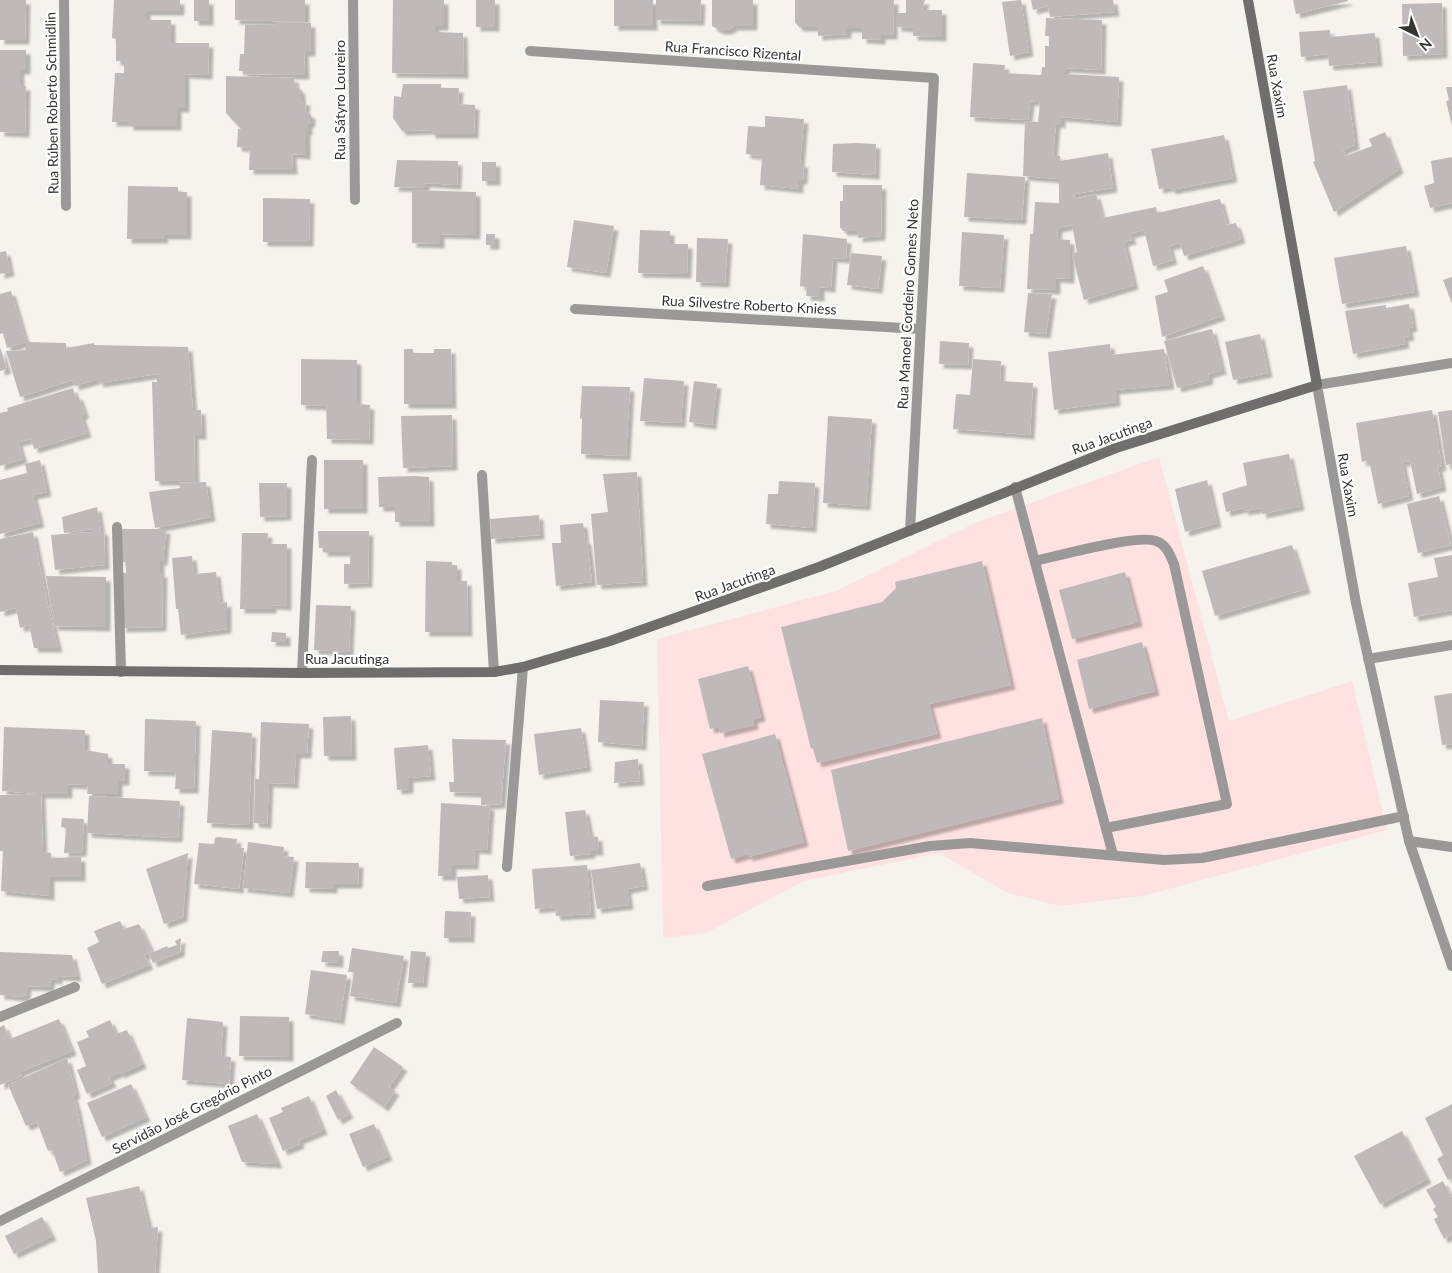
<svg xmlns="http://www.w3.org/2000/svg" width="1452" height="1273" viewBox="0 0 1452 1273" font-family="Lato,sans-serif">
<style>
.industrial{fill:#fde2e1}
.building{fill:#bfbab9;filter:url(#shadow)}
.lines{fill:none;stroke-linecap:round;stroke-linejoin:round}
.lane{stroke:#9b9997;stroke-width:10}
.street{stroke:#9b9997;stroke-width:10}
.secondary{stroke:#706e6c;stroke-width:10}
.labels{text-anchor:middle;stroke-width:4.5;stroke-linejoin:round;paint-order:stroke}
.street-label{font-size:14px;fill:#373534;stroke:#fff}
</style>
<defs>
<filter id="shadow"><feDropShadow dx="4.5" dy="4.5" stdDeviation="1" flood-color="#0004"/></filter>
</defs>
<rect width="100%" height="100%" fill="#f6f3ef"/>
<polygon class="industrial" points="1159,457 1229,721 1352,681 1387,830 1143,896 1060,906 1008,893 939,853 804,881 706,933 663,938 657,639 836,591 977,522"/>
<g class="building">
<polygon points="0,0 26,0 25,40 0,40"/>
<polygon points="114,0 180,0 180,11 146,11 146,20 171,20 171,43 209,43 208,75 185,74 185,108 177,108 177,126 129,126 129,122 112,122 115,73 124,73 124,61 116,61 116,39 112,38"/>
<rect x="194" y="0" width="15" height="21"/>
<polygon points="235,0 305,0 305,22 235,20"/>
<polygon points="393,0 444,0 444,26 435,26 435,32 463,33 464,74 392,73"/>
<rect x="476" y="0" width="19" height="27"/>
<rect x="614" y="0" width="39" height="26"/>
<polygon points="656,0 701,0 700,21 656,20"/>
<polygon points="712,0 753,0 753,26 734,26 728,30 719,30 712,26"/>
<polygon points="795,0 894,0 893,35 881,35 881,40 862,39 862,28 847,28 847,34 818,36 818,27 799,27 795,22"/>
<polygon points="906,0 925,0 922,10 942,10 942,37 913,36 913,28 897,27 897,13 906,13"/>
<polygon points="1021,0 1029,52 1010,56 1002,2"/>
<polygon points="1031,0 1113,0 1115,12 1050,17 1048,6 1033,10"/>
<polygon points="1293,0 1348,0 1348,1 1296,14"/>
<polygon points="1442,3 1443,54 1403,56 1402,4"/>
<polygon points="1046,18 1102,20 1101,70 1065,68 1065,74 1119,77 1117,122 1061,117 1061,124 1056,123 1053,155 1060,156 1060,161 1108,153 1113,188 1074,194 1075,199 1096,194 1102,218 1156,207 1157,213 1220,199 1227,225 1236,223 1241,239 1184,256 1180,243 1169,246 1173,260 1153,266 1144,230 1130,234 1132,240 1124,242 1134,285 1084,300 1072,254 1077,252 1072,225 1058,228 1057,239 1070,240 1070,279 1056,278 1056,290 1027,289 1030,234 1033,234 1035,202 1059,203 1059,179 1023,176 1025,121 1038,122 1040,102 1030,101 1028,120 970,117 973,63 1005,65 1004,73 1041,75 1042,67 1045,67 1045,46 1049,46 1049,36 1045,36"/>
<polygon points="276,22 311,23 311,52 304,52 305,75 243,74 243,71 239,71 240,54 244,54 245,25 276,25"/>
<polygon points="1330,30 1330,37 1375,33 1378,62 1329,66 1328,54 1301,57 1299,32"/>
<polygon points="0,50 26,50 26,70 20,70 20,86 26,86 25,133 0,132"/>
<polygon points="226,76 294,78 295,84 301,91 301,101 306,101 305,111 311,115 311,122 308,124 308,131 306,131 306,155 292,154 293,170 249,170 250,148 237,147 238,129 241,129 226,113"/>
<polygon points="403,84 441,84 441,88 459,88 458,104 475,105 474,134 431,134 431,130 402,131 393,118 394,96 401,97"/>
<polygon points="1347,85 1355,145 1343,150 1346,156 1372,146 1369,139 1385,132 1399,169 1334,212 1313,162 1315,161 1303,91"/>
<polygon points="1446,87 1452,87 1452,126 1446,101 1449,100"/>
<polygon points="765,116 804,119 800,163 804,163 803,180 799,180 799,189 760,185 762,156 746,154 748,126 765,127"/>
<polygon points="1224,135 1233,178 1171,190 1170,187 1159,189 1151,149"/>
<polygon points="856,143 876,144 875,175 832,172 833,144"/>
<polygon points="1452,157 1452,203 1430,208 1424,186 1434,183 1431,161"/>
<polygon points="397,160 458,161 457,185 425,183 425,188 394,187"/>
<rect x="482" y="162" width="14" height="19"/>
<polygon points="967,173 1025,177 1022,220 964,217"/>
<polygon points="843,185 882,185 881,236 858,238 859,231 843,231 840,227 840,201 843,201"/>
<polygon points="128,186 178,187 178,192 187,192 187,235 163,235 164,239 127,239"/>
<polygon points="412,190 476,192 476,235 440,234 440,244 412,243"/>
<polygon points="263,198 310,199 309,242 263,242"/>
<polygon points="574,220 614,226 606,273 567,267"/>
<polygon points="640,230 670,231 670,244 688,244 687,274 638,273"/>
<polygon points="962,232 1004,235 1000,288 959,286"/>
<rect x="486" y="234" width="9" height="11"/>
<polygon points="803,234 847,239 846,259 833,258 831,288 820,287 820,297 806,296 807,287 800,286"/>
<polygon points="697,238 728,239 725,283 696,282"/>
<polygon points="1406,246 1415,292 1342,304 1334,258"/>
<polygon points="6,251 10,272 0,274 0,252"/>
<polygon points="851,253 882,256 878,289 847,285"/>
<polygon points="1203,266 1221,316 1162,337 1155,296 1168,292 1164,280"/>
<polygon points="1452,277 1452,304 1443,280"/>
<polygon points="11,291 26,342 7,348 3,333 0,334 0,294"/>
<polygon points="1028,293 1052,294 1046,334 1024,332"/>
<polygon points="1409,304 1413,327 1408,328 1410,336 1404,337 1405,344 1353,354 1345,311 1386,305 1386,308"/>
<polygon points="1212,329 1222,370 1208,374 1209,380 1177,388 1164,341"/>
<polygon points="1260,334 1268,373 1233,380 1225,342"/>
<polygon points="940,341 969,343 968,365 939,364"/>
<polygon points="26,342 66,343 66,348 94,343 94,345 188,347 193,410 201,410 202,435 194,435 195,481 155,481 152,382 157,382 157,374 99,383 98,379 75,386 73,380 20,397 6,351 26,350"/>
<polygon points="1110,344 1111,355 1164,349 1170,385 1115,390 1116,402 1054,410 1048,352"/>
<polygon points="0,347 7,369 0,371"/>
<polygon points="404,349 413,349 413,353 434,353 434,349 451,349 452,404 404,404"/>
<polygon points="301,359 357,360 357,404 370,405 369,440 327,439 326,406 301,405"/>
<polygon points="973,359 1001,361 1000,381 1033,383 1030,435 953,429 956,394 970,395"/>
<polygon points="644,378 684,381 681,423 640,421"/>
<polygon points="694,381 717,384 712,425 689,422"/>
<polygon points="582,386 630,387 626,456 581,454 582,419 580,418"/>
<polygon points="73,388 75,396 78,395 85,414 81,415 87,433 34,449 31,439 18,442 23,459 0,466 0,413 8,411 7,408"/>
<polygon points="1432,410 1442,466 1438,467 1442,487 1417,494 1410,461 1402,462 1409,496 1378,504 1369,460 1362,462 1356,423"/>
<polygon points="1452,410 1452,464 1446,465 1438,412"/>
<polygon points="452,415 453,466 403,468 401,416"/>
<polygon points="828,416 872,419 866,506 823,503"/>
<polygon points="1289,454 1300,506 1262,514 1261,508 1244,511 1244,508 1226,512 1222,493 1247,485 1243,463"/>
<polygon points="40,460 47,492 33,495 40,523 0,534 0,480 27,473 25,464"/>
<rect x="324" y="460" width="39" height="49"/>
<polygon points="637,472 643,582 597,585 591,514 608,512 603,474"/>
<polygon points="415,476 429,477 430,522 395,522 395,507 379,507 378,477"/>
<polygon points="1207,480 1217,523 1185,532 1175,489"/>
<polygon points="779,481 815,483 812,528 766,524 768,494 778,494"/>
<polygon points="206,482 211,517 155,528 149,492 180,488 179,483"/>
<polygon points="259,483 287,483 287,516 260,517"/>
<polygon points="1439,496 1451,545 1418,553 1407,504"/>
<polygon points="97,507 101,531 104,531 105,565 55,570 51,535 91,532 91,529 64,533 62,517"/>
<polygon points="539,515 540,535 491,539 490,519"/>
<polygon points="583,523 585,540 587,540 592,582 556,586 552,543 561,543 560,525"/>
<polygon points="121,529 166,529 163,561 160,561 160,573 163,573 162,627 122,628 121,573 126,573 126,562 121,562"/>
<polygon points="318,531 369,531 368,583 344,584 344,564 350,564 350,552 323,552 323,548 319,548"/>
<polygon points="33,532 47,601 58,648 34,648 29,625 20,628 16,608 0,612 0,539"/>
<polygon points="242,533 268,533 267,544 287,544 287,606 272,605 272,609 240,609"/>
<polygon points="1292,545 1306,589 1215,616 1202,571"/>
<polygon points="1452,555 1452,610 1414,617 1408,583 1438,577 1434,558"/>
<polygon points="192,556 194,574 216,572 220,603 227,602 227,629 181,635 178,609 176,609 172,558"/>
<polygon points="426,561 452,562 452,565 457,565 457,581 467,581 468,632 425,632"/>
<polygon points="982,561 1011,685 929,704 937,734 817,763 813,748 811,749 781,627 882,602 896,588 895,582"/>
<polygon points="1125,572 1138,622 1072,639 1059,590"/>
<polygon points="46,576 106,577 106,627 54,626"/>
<polygon points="316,605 351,606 349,652 314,650"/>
<polygon points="272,632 286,633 286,642 271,642"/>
<polygon points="1142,642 1155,691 1089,709 1077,660"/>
<polygon points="748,666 761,717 753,719 754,725 720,733 719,727 710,729 698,679"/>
<polygon points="1452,693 1452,744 1442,745 1434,696"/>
<polygon points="600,700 644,702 642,746 598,742"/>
<polygon points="351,716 352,756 324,756 323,717"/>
<polygon points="1042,718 1059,799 848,851 831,770"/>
<polygon points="145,719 196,721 194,789 175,789 176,772 144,771"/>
<polygon points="261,722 309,724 307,754 296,754 294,784 269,783 267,824 254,823 255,779 259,779"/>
<polygon points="4,727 85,730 85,750 108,754 108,764 125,764 125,781 118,781 118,794 87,794 88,785 68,784 68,794 41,794 43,852 51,853 51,858 81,857 81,877 50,877 50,896 1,891 3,851 0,851 0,795 38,794 2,791"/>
<polygon points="581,728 587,767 539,775 534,734"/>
<polygon points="212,730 252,733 249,825 207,823"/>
<polygon points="775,734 804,842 748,857 748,854 731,859 702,754"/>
<polygon points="452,739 506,740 501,804 481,805 481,793 450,792 449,782 454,782"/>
<polygon points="428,745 431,776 409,778 409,789 397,790 394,748"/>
<polygon points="638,759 640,781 614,783 615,762"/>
<polygon points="89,796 180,801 178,838 87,833"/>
<polygon points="441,803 490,806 487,850 475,849 474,865 452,865 452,876 438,876"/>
<polygon points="585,810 590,836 598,837 599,851 591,851 591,854 570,856 565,812"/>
<polygon points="62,818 84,819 82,852 64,853 66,828 61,827"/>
<polygon points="218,837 237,839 236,847 244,848 239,889 194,884 199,843 214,844 215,838"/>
<polygon points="248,842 284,847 283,856 294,857 289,893 243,888"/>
<polygon points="188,853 183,917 164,924 146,869"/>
<polygon points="306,862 359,863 358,884 333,884 333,889 305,888"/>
<polygon points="640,863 644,886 627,889 629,905 597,909 591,870"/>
<polygon points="587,865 591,914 556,916 555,907 535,909 532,869"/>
<polygon points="488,875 490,897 459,899 457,877"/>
<polygon points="445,911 471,912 470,938 444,938"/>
<polygon points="120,921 124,929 139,924 152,952 144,955 149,965 102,984 87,948 99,942 94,931"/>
<polygon points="181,938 180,952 153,963 149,954 167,946 168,948 177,945 175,941"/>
<polygon points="352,948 404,956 396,1003 350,996 354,972 348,972"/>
<polygon points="323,951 339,951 339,963 321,962"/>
<polygon points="411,951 426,952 423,983 408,983"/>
<polygon points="0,952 72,955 77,977 58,976 58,980 51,979 49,987 27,986 26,995 22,997 0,995"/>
<polygon points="311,970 347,975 340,1020 305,1014"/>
<polygon points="240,1016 289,1017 289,1057 239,1056"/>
<polygon points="187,1018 223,1022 221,1056 231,1057 229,1084 182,1080"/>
<polygon points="59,1019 72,1051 20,1072 22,1076 0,1085 0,1027 4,1025 10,1039"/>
<polygon points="110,1020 116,1034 127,1030 142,1064 120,1074 117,1070 118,1073 109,1077 112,1083 87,1094 77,1070 86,1066 77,1042 89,1037 86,1031"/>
<polygon points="374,1047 403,1067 389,1087 395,1091 384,1107 350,1083"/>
<polygon points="67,1058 76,1094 73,1095 77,1108 87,1160 60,1172 52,1150 48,1151 37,1122 26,1126 8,1085"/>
<polygon points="131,1084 146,1117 102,1137 87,1103"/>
<polygon points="336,1090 349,1114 338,1120 326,1096"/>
<polygon points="309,1096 323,1130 299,1140 300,1144 283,1151 269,1118 283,1112 281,1108"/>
<polygon points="1452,1104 1452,1178 1448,1180 1437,1159 1443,1155 1425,1118"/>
<polygon points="257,1114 278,1164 242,1162 228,1126"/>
<polygon points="374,1124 388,1156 363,1167 349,1134"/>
<polygon points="1402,1131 1427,1179 1380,1204 1354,1156"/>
<polygon points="1443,1181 1452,1198 1452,1234 1444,1239 1434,1219 1438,1217 1433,1209 1436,1207 1426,1190"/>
<polygon points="139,1186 149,1228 158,1227 155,1273 98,1273 96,1241 86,1198"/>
<polygon points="42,1217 52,1236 14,1254 5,1236"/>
</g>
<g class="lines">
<g class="lane">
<polyline points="1015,487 1113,855"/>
<path d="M1035,561C1058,556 1137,534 1156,541C1166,544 1170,555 1174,564L1227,804L1106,828"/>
<polyline points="707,886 930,846 970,843 1164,860 1202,858 1404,816"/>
</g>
<g class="street">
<polyline points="64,0 66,206"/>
<polyline points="353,0 355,200"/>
<polyline points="530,51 934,78 910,531"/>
<polyline points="575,309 920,329"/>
<polyline points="1452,363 1317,385 1356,603 1409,841 1452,966"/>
<polyline points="482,475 494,672"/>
<polyline points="117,527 121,672"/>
<polyline points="1368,659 1452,645"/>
<polyline points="302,673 312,460"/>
<polyline points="1409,841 1452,847"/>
<polyline points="507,867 523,667"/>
<polyline points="0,1017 75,987"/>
<polyline points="0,1221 397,1023"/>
</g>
<polyline class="secondary" points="0,670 302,673 494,672 523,667 610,641 819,567 1116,448 1317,385 1248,0"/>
</g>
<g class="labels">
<g class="street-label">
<text transform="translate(733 51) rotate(4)" y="5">Rua Francisco Rizental</text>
<text transform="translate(1277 86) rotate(80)" y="5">Rua Xaxim</text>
<text transform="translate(340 100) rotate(-90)" y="5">Rua Sátyro Loureiro</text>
<text transform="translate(52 103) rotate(-91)" y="5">Rua Rúben Roberto Schmidlin</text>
<text transform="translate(908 304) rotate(-87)" y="5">Rua Manoel Cordeiro Gomes Neto</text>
<text transform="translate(749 305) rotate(3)" y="5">Rua Silvestre Roberto Kniess</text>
<text transform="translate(1112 436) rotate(-20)" y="5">Rua Jacutinga</text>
<text transform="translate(1348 485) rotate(80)" y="5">Rua Xaxim</text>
<text transform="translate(735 583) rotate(-20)" y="5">Rua Jacutinga</text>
<text x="347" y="664">Rua Jacutinga</text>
<text transform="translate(192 1110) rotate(-27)" y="5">Servidão José Gregório Pinto</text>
</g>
</g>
<g transform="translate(1417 35) rotate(138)" stroke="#ffffff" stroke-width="4" paint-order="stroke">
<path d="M0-4L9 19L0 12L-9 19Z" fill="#373534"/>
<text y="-8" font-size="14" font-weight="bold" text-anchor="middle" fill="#373534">N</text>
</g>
</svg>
